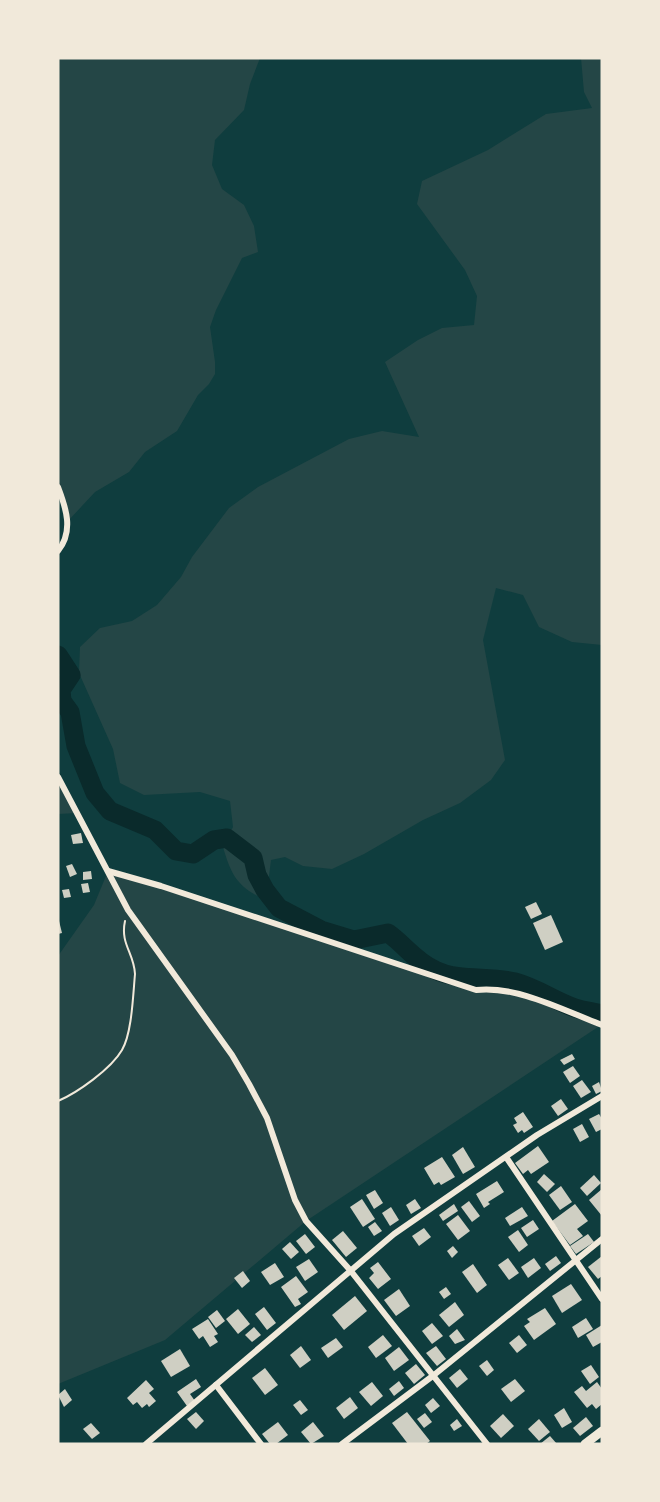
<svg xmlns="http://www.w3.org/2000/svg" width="660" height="1502" viewBox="0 0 660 1502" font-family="Manrope,sans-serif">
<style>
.green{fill:#244646}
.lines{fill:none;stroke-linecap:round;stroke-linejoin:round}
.river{stroke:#0a2a2b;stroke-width:19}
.building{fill:#cfcfc3}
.path{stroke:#f1e9da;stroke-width:2}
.minor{stroke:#f1e9da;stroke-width:6}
.secondary{stroke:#f1e9da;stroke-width:9}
</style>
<rect width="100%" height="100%" fill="#0f3d3e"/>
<g class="green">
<polygon points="58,58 260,58 250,84 244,110 215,140 212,165 222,189 244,205 254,226 258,252 242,258 216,310 210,327 215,362 215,374 209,384 198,395 177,431 145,452 129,472 95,492 68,521 58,487"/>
<path d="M581,58H602V645L572,642L539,627L523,595L496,588L483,640L505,760L491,780L460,803L423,820L364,854L332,869L303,866L285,857L271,860L266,900C238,888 231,875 223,847L233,827L230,801L200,792L144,795L120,783L113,749L79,673L80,647L100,628L132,621L157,605L181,577L192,557L229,508L258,487L349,439L382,431L419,437L385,362L418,340L442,328L474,325L477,296L465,270L417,204L422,181L488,150L546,114L592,108L584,92Z"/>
<polygon points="58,777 77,813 58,814"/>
<polygon points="108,871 476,990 494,988 546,1003 601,1025 306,1221 165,1340 58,1384 58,956 94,905"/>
</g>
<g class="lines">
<path class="river" d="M58,655L71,675L61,690L62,701L70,712L76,746L95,793L110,811L155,830L176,851L193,854L214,840L227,838L253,858L257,875L265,890L279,908L321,930L354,940L388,933C405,945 415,961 435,970C460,982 489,975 515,982C537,988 555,1001 575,1008C584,1011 594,1012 602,1014"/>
</g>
<g class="building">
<polygon points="81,833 83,843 73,844 71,835"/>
<polygon points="72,864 77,874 70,877 66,866"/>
<polygon points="91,871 92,879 83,880 83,872"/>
<polygon points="88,883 90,892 83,893 81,884"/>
<polygon points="69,889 71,897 64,898 62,890"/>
<polygon points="536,902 542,914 531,919 525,907"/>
<polygon points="551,915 563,942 545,950 533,923"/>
<polygon points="58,917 62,933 58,934"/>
<polygon points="572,1054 575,1059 564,1065 560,1060"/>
<polygon points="573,1066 580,1076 570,1083 563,1072"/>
<polygon points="582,1080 591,1092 581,1098 573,1086"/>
<polygon points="599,1082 602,1091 596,1094 592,1086"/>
<polygon points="561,1099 568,1109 558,1116 551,1106"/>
<polygon points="523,1112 533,1127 524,1133 522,1130 518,1133 513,1125 517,1123 514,1118"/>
<polygon points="599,1114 602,1119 602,1129 596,1132 589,1119"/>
<polygon points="582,1124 589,1137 580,1142 573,1129"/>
<polygon points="538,1146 549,1162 531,1174 528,1170 523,1174 515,1163"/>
<polygon points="463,1147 475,1167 463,1174 452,1155"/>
<polygon points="442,1157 455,1177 441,1185 439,1182 434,1185 424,1168"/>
<polygon points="544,1174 555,1184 547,1192 537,1182"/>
<polygon points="594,1175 601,1183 587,1196 580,1188"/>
<polygon points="497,1181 504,1192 488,1202 490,1204 484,1208 476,1194"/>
<polygon points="561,1186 572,1202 560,1210 549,1195"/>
<polygon points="602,1189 602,1216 589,1200"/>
<polygon points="375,1190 383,1203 374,1209 366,1195"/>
<polygon points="362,1199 375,1219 363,1227 350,1207"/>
<polygon points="415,1199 421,1208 411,1214 406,1205"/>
<polygon points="469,1201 480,1216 472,1222 461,1207"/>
<polygon points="454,1204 458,1211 443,1221 439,1215"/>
<polygon points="575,1204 588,1221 577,1229 583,1236 570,1245 552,1221"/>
<polygon points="391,1207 399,1220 390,1226 382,1213"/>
<polygon points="522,1207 528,1216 510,1226 505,1218"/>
<polygon points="458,1215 470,1231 458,1240 446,1224"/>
<polygon points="533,1220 539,1229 527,1237 521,1228"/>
<polygon points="375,1222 382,1231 374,1236 368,1227"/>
<polygon points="424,1228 431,1237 419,1246 412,1236"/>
<polygon points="518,1230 528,1245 519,1252 508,1237"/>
<polygon points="343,1231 357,1248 346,1257 332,1240"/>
<polygon points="305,1234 315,1247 306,1254 296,1241"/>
<polygon points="588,1234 594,1242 576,1254 570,1246"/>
<polygon points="290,1242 299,1252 291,1259 282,1249"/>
<polygon points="453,1246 458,1252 452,1258 447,1251"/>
<polygon points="556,1256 561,1263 550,1271 545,1264"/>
<polygon points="602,1256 602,1276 598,1279 588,1267"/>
<polygon points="508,1258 519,1273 509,1280 498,1265"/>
<polygon points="534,1258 541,1268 528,1278 521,1267"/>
<polygon points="309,1259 318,1272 305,1281 296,1267"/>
<polygon points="378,1262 391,1279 378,1289 369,1278 374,1273 370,1268"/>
<polygon points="275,1263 284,1277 270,1285 261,1272"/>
<polygon points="473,1264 487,1285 477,1293 462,1272"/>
<polygon points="243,1271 250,1281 242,1288 234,1278"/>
<polygon points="296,1276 308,1292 298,1299 301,1304 295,1307 281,1287"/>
<polygon points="571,1284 582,1300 562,1313 552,1296"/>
<polygon points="446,1287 451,1294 444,1299 439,1292"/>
<polygon points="399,1289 410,1306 396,1316 384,1300"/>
<polygon points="355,1296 367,1311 344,1330 332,1315"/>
<polygon points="455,1302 464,1315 449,1327 439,1315"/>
<polygon points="264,1307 276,1323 267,1330 255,1314"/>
<polygon points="545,1308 556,1324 534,1340 524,1326 530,1322 527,1319"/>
<polygon points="238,1309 250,1324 238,1334 226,1319"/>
<polygon points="217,1310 225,1321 216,1328 208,1317"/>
<polygon points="586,1318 593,1329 578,1338 572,1327"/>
<polygon points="208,1319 218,1334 214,1336 218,1342 210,1347 203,1336 199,1339 192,1329"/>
<polygon points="432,1323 443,1336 432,1344 422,1331"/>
<polygon points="602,1325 602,1342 593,1347 586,1335"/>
<polygon points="254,1327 261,1335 252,1342 245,1335"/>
<polygon points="457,1329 465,1340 455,1344 449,1336"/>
<polygon points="383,1335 392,1346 376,1358 368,1347"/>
<polygon points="519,1335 527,1345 517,1353 509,1343"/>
<polygon points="336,1338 343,1347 328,1358 321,1348"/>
<polygon points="301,1346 311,1360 300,1368 290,1355"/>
<polygon points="436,1346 446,1359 437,1366 426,1353"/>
<polygon points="399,1347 409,1360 394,1371 385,1358"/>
<polygon points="180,1349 190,1366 171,1377 161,1361"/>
<polygon points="487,1360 494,1370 487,1376 479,1366"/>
<polygon points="416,1364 425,1375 414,1384 405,1373"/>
<polygon points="591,1365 599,1377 590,1384 581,1371"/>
<polygon points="265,1368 278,1385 265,1395 252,1378"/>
<polygon points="460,1369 468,1379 457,1388 449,1378"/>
<polygon points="196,1379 201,1387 190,1394 195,1401 187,1406 177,1392"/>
<polygon points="515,1379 525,1391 511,1402 501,1389"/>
<polygon points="146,1380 154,1389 149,1393 156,1401 149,1407 147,1404 142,1408 137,1402 133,1405 127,1398"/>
<polygon points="399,1381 404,1388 394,1396 389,1389"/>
<polygon points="372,1382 383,1396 371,1406 359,1392"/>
<polygon points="597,1382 602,1389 602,1404 596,1409 592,1404 587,1408 574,1392 582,1386 586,1391"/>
<polygon points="65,1389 72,1400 64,1407 58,1395"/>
<polygon points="350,1397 358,1408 344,1419 336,1408"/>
<polygon points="433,1398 440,1406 431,1413 425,1405"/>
<polygon points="300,1400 308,1410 301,1415 293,1405"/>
<polygon points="564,1408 572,1422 562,1428 554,1415"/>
<polygon points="196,1412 204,1421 196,1429 187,1419"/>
<polygon points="407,1412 430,1441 426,1444 408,1444 392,1423"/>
<polygon points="425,1413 432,1422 424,1428 417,1419"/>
<polygon points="503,1414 514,1426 501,1438 490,1426"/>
<polygon points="586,1417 593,1426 580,1436 573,1428"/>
<polygon points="457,1419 462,1426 454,1431 450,1425"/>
<polygon points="539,1419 550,1432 539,1441 528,1429"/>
<polygon points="278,1422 288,1435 276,1444 270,1444 262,1434"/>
<polygon points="313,1422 324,1436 311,1444 301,1432"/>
<polygon points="91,1423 100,1433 92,1439 83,1429"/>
<polygon points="550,1436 557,1444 540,1444"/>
</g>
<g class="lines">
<path class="path" d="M58,1101C77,1093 111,1069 122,1050C132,1033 133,995 135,974C134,953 120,944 125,921"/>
<g class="minor">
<path d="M58,487C66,508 74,531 58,551"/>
<polyline points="58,777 128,910 232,1055 249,1084 267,1118 295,1200 306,1221 350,1270 487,1444"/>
<path d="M108,871L161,886L476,990C516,985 565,1011 602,1025"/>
<polyline points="506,1157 602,1299"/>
<polyline points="216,1385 261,1444"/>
<polyline points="146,1444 394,1234 537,1135 602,1096"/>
<polyline points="342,1444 434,1375 602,1239"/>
</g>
<polyline class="secondary" points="585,1444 602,1431"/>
</g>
<rect width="660" height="1502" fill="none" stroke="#f1e9da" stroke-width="119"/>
</svg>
